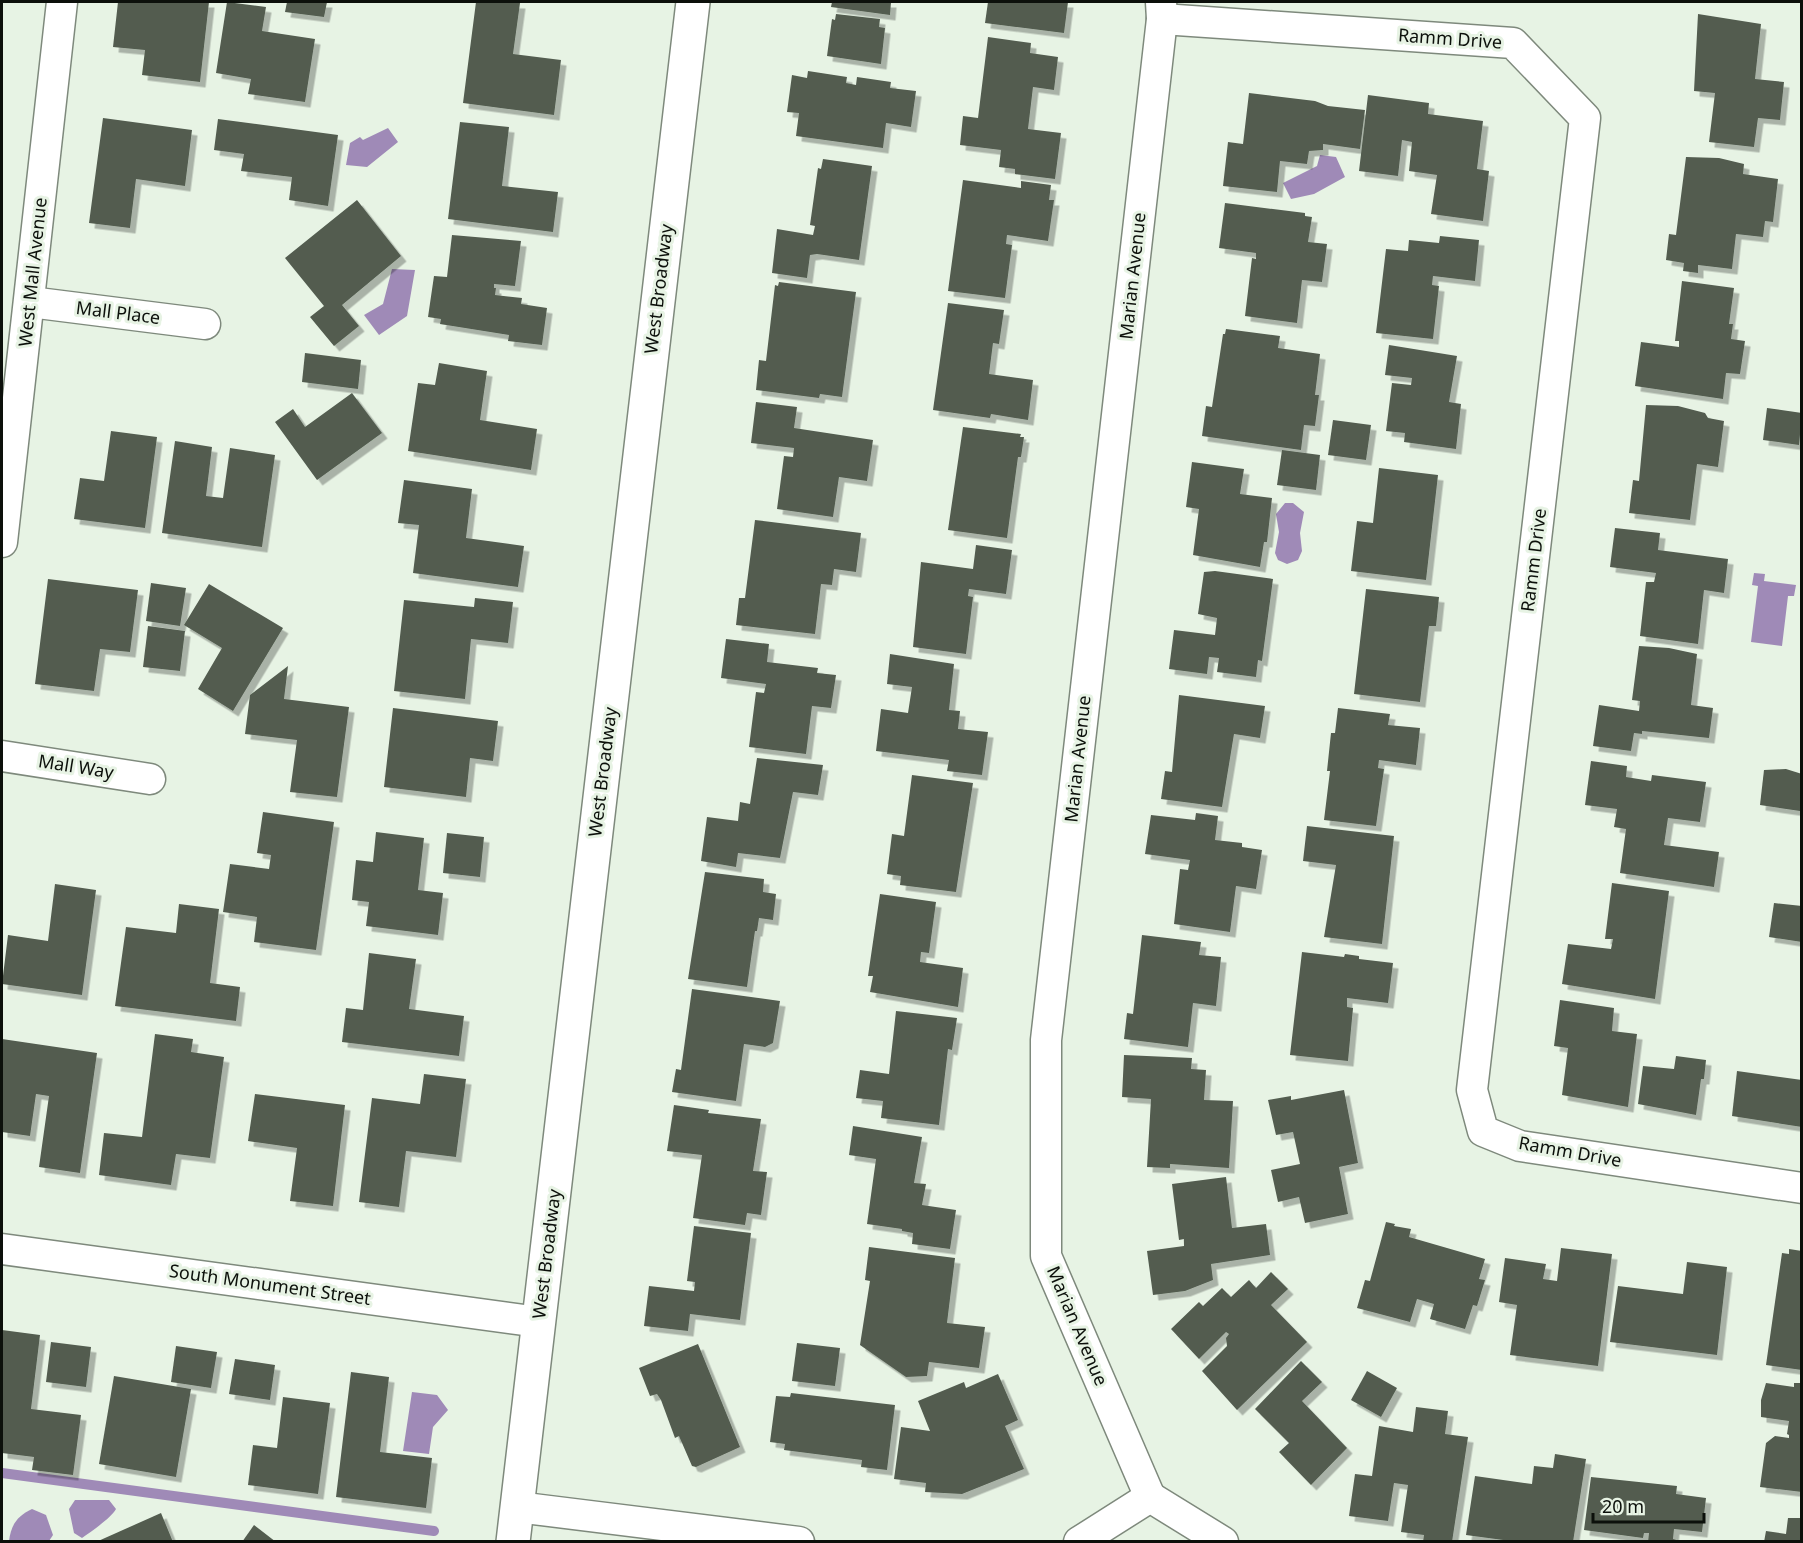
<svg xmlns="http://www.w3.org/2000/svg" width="1803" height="1543" viewBox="0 0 1803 1543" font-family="'Noto Sans',sans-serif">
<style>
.water{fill:#9f8ab7}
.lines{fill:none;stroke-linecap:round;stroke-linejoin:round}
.stream{stroke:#9f8ab7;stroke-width:10}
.building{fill:#525c4f;filter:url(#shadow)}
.minor-casing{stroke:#7e897c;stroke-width:33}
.secondary-casing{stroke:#7e897c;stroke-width:36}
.minor{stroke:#fff;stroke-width:30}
.secondary{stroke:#fff;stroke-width:33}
.labels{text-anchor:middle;stroke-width:6;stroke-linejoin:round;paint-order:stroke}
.street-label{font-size:18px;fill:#0c100b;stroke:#e7f3e4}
</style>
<defs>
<filter id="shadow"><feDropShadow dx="5.5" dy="5.5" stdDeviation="0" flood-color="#0004"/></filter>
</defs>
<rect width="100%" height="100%" fill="#e7f3e4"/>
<g class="water">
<polygon points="388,128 398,142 367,167 346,165 350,143 360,137 363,140"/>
<polygon points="1320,155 1336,157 1345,177 1314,194 1291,199 1283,183 1317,166"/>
<polygon points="392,269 415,270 407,316 379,335 364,315 383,304"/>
<polygon points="1285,503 1293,503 1304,512 1300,533 1302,551 1298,560 1287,564 1278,560 1275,553 1279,532 1276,514"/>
<polygon points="1754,573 1765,574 1764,581 1796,585 1794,596 1788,596 1782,646 1751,642 1758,586 1752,585"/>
<polygon points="412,1392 437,1395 448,1410 433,1427 429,1454 403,1451"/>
<path d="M75,1500H109L116,1509C111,1518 92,1531 82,1538L74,1533L69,1509Z"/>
<path d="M32,1509L46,1515L53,1535L49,1541H9C11,1525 17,1516 32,1509Z"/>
</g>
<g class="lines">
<polyline class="stream" points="2,1473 434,1531"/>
</g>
<g class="building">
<polygon points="118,2 209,2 200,82 142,75 145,50 113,47"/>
<polygon points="227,2 266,7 262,31 315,39 305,102 248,94 251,79 216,73"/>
<polygon points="287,2 327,2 324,17 285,12"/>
<polygon points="476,2 520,3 513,54 561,60 554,115 463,103"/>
<polygon points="832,2 891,2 890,15 831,7"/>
<polygon points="988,2 1068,2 1064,33 985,23"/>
<polygon points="836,14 880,19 879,27 885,28 881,64 827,56 832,19 835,20"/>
<polygon points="1698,14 1761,24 1755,79 1784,82 1780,120 1758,118 1754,147 1709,142 1715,93 1694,91"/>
<polygon points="988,37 1031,43 1030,53 1058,57 1054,90 1033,87 1028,129 1061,133 1055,179 1015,174 1015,169 999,167 1001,150 960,145 963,116 978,118"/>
<polygon points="808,71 847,77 846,83 856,85 857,77 891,82 890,88 916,91 911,127 886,123 883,148 796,136 799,113 787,112 792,75 807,78"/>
<polygon points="1249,93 1315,101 1328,106 1365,110 1360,149 1323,144 1323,150 1309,151 1307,164 1280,161 1277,192 1223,186 1228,142 1243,144"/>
<polygon points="1368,95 1429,103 1428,114 1483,121 1477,169 1489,171 1483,221 1431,214 1437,175 1409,171 1412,142 1402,140 1398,176 1359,171"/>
<polygon points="103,118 192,130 185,186 136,179 130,228 89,223"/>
<polygon points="218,119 338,135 328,206 289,200 292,177 241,171 244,154 214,150"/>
<polygon points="460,122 509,127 502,186 558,192 553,232 448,219"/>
<polygon points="1686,157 1719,158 1744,164 1743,174 1778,179 1773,222 1765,221 1763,237 1736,234 1732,269 1698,265 1698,273 1683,271 1684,263 1666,260 1669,234 1676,235"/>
<polygon points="823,159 872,166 859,260 817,254 810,255 807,278 772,273 777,229 813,235 815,226 810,225 818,168 821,169"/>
<polygon points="963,180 1021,188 1021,181 1051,185 1049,200 1054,200 1048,241 1007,235 1006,244 1012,245 1005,298 948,291"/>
<polygon points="357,200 401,256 342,305 359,326 334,346 310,317 324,306 285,258"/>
<polygon points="1225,203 1305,213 1305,216 1312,217 1308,242 1327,244 1322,282 1302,280 1297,323 1245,316 1252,258 1256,259 1256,253 1219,248"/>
<polygon points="452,235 521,241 515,286 494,284 494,288 496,288 495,295 522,298 521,304 547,308 542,345 508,341 509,335 440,324 441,319 428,317 434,276 447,277"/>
<polygon points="1440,236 1479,240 1475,281 1433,276 1432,285 1439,286 1433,339 1376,333 1386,249 1408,251 1409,240 1439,243"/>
<polygon points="1682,281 1734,288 1729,324 1733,324 1731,339 1745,341 1740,374 1726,373 1723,399 1635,386 1641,342 1679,347 1679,341 1675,341"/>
<polygon points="779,282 856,292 842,397 820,394 819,398 756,390 759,360 766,361 775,285 778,286"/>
<polygon points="948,303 1004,310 999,344 993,343 989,374 1033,380 1028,420 991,414 990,418 933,410"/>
<polygon points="1226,329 1280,336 1278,348 1320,354 1315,395 1319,395 1315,426 1304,425 1301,450 1202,436 1206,406 1212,407 1223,334 1225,334"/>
<polygon points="1389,345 1457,356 1449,402 1461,404 1456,449 1404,442 1405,433 1386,431 1392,383 1411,385 1412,378 1385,375"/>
<polygon points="305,353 361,360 358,389 302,382"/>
<polygon points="439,363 487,371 480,420 537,429 531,470 408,451 418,383 435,385"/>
<polygon points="352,393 382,433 317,480 275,422 293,409 305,427"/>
<polygon points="756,402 797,407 794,428 873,440 867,481 839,477 833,517 777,509 784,456 793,457 794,448 751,443"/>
<polygon points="1646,405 1678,406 1705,413 1708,418 1724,421 1718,467 1697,464 1690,520 1629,513 1633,480 1639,481"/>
<polygon points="1767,408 1802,413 1799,445 1763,440"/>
<polygon points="1333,420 1371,425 1366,460 1328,455"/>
<polygon points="963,427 1021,434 1020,437 1024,437 1021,457 1018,457 1007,538 948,530"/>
<polygon points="111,431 157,437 145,528 74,519 80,478 104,481"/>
<polygon points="175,441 212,447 206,496 223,498 230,448 275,455 262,547 162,533"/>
<polygon points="1282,450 1320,455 1316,490 1277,485"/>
<polygon points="1192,462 1244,469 1240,494 1272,498 1267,542 1264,542 1260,567 1193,555 1199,509 1186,507"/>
<polygon points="1379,468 1438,475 1426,580 1351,571 1357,521 1373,523"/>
<polygon points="404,480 472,489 466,538 524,546 518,587 413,573 419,525 398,523"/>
<polygon points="755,520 861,533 856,572 834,569 832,585 821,584 815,634 736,625 739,598 745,598"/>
<polygon points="1615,528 1660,533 1658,550 1728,559 1724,593 1704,590 1698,644 1640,636 1646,582 1654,582 1656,573 1610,567"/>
<polygon points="976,545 1012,550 1006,594 969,589 968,596 973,597 966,654 913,647 921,562 973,569"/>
<polygon points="1215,571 1273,579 1262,661 1258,660 1256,677 1217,672 1219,658 1209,657 1207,674 1169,669 1174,630 1215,635 1217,618 1198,614 1204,572"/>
<polygon points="48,579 138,590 130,652 100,649 94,691 35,684"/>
<polygon points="151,583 186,588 180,626 146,621"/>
<polygon points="209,584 283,628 233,711 198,689 222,648 184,625"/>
<polygon points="1366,589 1439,597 1436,626 1429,626 1420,702 1354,694"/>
<polygon points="475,598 513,602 508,643 471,639 465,699 394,691 404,600 474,607"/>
<polygon points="148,626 185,631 180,671 143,667"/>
<polygon points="726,639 769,644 767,662 818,668 817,673 836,675 831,708 812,706 806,754 749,747 756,692 764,693 766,684 721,678"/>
<polygon points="1639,646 1669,648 1697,654 1691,705 1713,708 1709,738 1642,731 1642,734 1634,733 1631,751 1593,746 1599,705 1639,711 1640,701 1632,700"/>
<polygon points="890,654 954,664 949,710 960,711 958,729 988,732 982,775 947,771 949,760 876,751 881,709 908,713 912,687 887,684"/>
<polygon points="288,666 284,699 349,707 337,797 290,792 297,740 245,734 250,695"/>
<polygon points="1179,695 1265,706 1260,738 1234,734 1222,807 1161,799 1165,771 1172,772"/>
<polygon points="393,708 498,721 493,761 470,758 466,797 384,787"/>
<polygon points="1338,708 1390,714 1388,725 1420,728 1416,765 1379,760 1378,768 1384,769 1376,826 1324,820 1330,771 1327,771 1331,733 1335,733"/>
<polygon points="757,758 823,765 818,795 793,792 780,858 738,853 736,867 701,861 707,817 738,821 740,802 750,804"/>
<polygon points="1591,761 1627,766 1626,777 1651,781 1652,775 1706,782 1700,822 1668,818 1664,845 1719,852 1714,887 1620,873 1626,829 1614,827 1617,809 1585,805"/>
<polygon points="1786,769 1802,774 1800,811 1760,805 1764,770"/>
<polygon points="912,775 973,783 956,892 900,885 901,876 887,874 892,834 904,836"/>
<polygon points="263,812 334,822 316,950 254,942 257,917 223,912 230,864 269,869 271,855 257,853"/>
<polygon points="1196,813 1218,816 1215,840 1242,843 1242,847 1262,850 1256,889 1236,886 1230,932 1174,924 1180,869 1188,870 1190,860 1145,854 1151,815 1195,820"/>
<polygon points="1307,826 1394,836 1382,944 1324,937 1336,865 1303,861"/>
<polygon points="376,832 424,838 418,890 443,893 438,935 366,926 369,902 352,900 356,860 373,862"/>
<polygon points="447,833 484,837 480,877 443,873"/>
<polygon points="705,872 764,879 763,892 776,894 773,920 759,918 757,931 755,931 747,987 688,979"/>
<polygon points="1612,883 1669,891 1655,999 1562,984 1568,944 1611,949 1613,939 1605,939"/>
<polygon points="55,884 96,890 82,995 2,984 8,935 48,941"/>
<polygon points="880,894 936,902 929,953 921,952 920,962 963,968 958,1007 870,992 873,976 868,976"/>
<polygon points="1774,903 1802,906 1802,942 1769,937"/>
<polygon points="179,904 219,909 210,983 240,987 236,1021 115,1006 126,927 176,933"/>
<polygon points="1142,935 1201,942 1199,955 1221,957 1216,1006 1193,1003 1188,1047 1124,1039 1127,1013 1133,1014"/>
<polygon points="1302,952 1344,957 1345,954 1359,956 1359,959 1393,963 1388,1003 1347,998 1347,1007 1353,1008 1348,1061 1290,1055"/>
<polygon points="369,953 416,959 409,1009 464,1016 459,1056 342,1042 346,1008 363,1010"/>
<polygon points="692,989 780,1001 773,1043 765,1047 744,1044 736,1101 672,1092 676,1069 681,1070"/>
<polygon points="1560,1000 1614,1008 1612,1031 1637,1034 1628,1107 1562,1095 1568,1048 1554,1046"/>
<polygon points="896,1011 957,1018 952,1050 948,1049 939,1125 881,1118 883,1101 856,1098 860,1070 889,1074"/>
<polygon points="155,1034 193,1039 191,1052 224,1057 210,1158 176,1154 171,1185 99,1175 104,1133 142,1137"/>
<polygon points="2,1039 97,1053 80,1173 39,1167 49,1096 36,1094 30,1136 2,1132"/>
<polygon points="1124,1055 1192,1058 1191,1069 1206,1070 1204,1100 1233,1101 1229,1168 1170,1164 1170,1168 1147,1167 1151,1099 1122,1097"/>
<polygon points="1676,1056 1706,1060 1704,1079 1701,1079 1696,1115 1638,1104 1643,1066 1674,1069"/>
<polygon points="1737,1071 1802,1080 1802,1127 1732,1116"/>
<polygon points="424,1074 466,1079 456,1157 406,1151 399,1207 359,1202 372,1098 420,1104"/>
<polygon points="1344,1090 1358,1163 1339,1167 1348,1214 1305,1223 1299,1197 1278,1202 1271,1170 1300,1164 1293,1132 1276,1135 1268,1100 1291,1096 1291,1100"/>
<polygon points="255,1094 345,1105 333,1206 290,1201 297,1148 248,1141"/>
<polygon points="674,1105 709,1110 708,1113 761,1119 753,1171 767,1172 761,1215 747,1213 745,1225 693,1218 702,1155 667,1151"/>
<polygon points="853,1126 922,1137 914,1183 926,1184 922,1205 956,1210 950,1249 912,1244 913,1233 902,1231 902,1229 867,1224 876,1159 849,1155"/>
<polygon points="1226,1177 1232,1228 1266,1224 1270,1255 1211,1264 1213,1280 1185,1291 1153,1295 1147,1251 1184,1246 1184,1239 1179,1240 1172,1184"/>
<polygon points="1386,1222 1395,1224 1394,1226 1411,1229 1409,1237 1485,1259 1479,1279 1485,1280 1477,1306 1473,1305 1465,1329 1430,1319 1434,1304 1417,1299 1410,1322 1357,1308 1365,1280 1370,1281"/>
<polygon points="694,1226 751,1233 740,1320 690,1314 688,1331 644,1326 649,1286 694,1291 695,1282 687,1281"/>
<polygon points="869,1247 955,1258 947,1323 985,1327 979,1368 929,1362 927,1376 906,1377 860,1345 870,1281 865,1280"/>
<polygon points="1561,1248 1612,1254 1598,1366 1510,1355 1517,1305 1499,1302 1505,1258 1546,1264 1543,1279 1557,1281"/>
<polygon points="1789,1249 1802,1251 1802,1370 1766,1365 1782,1253 1789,1254"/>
<polygon points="1687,1262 1727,1267 1717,1355 1610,1342 1618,1286 1683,1294"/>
<polygon points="1271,1272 1288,1289 1271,1305 1307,1342 1237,1410 1202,1371 1227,1346 1226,1338 1229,1334 1226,1332 1199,1359 1171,1329 1199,1302 1203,1306 1222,1288 1231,1297 1249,1280 1256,1288"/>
<polygon points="2,1330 40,1335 31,1409 81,1415 73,1475 32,1470 34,1457 2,1453"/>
<polygon points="51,1342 91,1347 86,1387 46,1382"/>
<polygon points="797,1343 840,1348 835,1386 792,1381"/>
<polygon points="698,1344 740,1447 696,1467 692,1466 679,1436 675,1438 661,1400 657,1394 650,1396 639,1368"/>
<polygon points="176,1346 217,1352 211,1388 171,1382"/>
<polygon points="235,1359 275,1365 270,1400 229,1394"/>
<polygon points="1301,1361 1322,1382 1302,1401 1347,1448 1311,1485 1279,1452 1289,1443 1255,1409"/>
<polygon points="1367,1371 1397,1388 1381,1417 1351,1400"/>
<polygon points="351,1372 389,1377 380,1452 432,1458 426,1508 336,1497"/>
<polygon points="998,1374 1018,1420 1005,1426 1024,1469 962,1494 925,1492 926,1483 894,1479 901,1427 930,1431 918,1401 964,1382 966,1388"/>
<polygon points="114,1376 191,1389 176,1477 99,1464"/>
<polygon points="1766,1383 1794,1387 1794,1383 1802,1383 1802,1492 1760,1487 1766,1443 1775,1436 1789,1438 1789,1435 1787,1434 1789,1421 1761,1417 1761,1400"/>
<polygon points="791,1393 895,1405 887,1470 861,1467 862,1460 784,1450 785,1444 770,1442 776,1396 790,1397"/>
<polygon points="283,1397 330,1403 318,1494 248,1485 253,1445 277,1448"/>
<polygon points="1416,1407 1448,1411 1445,1434 1468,1437 1452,1542 1423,1542 1424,1535 1401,1532 1408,1485 1394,1483 1388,1521 1349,1516 1355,1474 1372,1476 1379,1426 1413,1432"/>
<polygon points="1555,1454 1586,1459 1573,1542 1518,1542 1466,1535 1475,1476 1532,1484 1534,1466 1553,1468"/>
<polygon points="1591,1477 1677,1486 1676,1494 1706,1498 1702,1532 1674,1529 1673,1539 1684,1542 1648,1542 1649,1533 1644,1533 1643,1538 1584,1530"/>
<polygon points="161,1513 173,1542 96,1542"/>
<polygon points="1788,1518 1802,1518 1802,1542 1764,1542 1766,1531 1786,1534"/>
<polygon points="254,1525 276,1542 242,1542"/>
</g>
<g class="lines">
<g class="minor-casing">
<g id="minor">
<polyline points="1162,19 1513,43 1585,118 1472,1090 1483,1131 1520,1146 1802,1188"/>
<polyline points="30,302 205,324"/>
<polyline points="2,542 62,2"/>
<polyline points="2,756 150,779"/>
<polyline points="2,1249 539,1322"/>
<polyline points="1150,1497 1046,1256 1046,1040 1162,19 1161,2"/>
<polyline points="517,1507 799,1542"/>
<polyline points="1079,1542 1150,1497 1223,1542"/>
</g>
</g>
<g class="secondary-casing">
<polyline id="secondary" points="513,1542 693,2"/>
</g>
<use href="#minor" class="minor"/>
<use href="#secondary" class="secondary"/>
</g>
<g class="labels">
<g class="street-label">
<text transform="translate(1450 39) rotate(4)" y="6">Ramm Drive</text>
<text transform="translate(33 272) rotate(-84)" y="6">West Mall Avenue</text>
<text transform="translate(1133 276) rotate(-84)" y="6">Marian Avenue</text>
<text transform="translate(659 289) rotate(-83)" y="6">West Broadway</text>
<text transform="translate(118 313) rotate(7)" y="6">Mall Place</text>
<text transform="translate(1534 560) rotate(-83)" y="6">Ramm Drive</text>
<text transform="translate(1078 759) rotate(-84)" y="6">Marian Avenue</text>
<text transform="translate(76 767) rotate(9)" y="6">Mall Way</text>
<text transform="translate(603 772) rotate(-83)" y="6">West Broadway</text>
<text transform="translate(1570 1152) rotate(10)" y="6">Ramm Drive</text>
<text transform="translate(547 1254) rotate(-83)" y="6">West Broadway</text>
<text transform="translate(270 1285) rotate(8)" y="6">South Monument Street</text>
<text transform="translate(1077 1326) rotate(67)" y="6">Marian Avenue</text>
</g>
</g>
<rect width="1803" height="1543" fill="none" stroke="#0c100b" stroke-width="6"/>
<path d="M1593 1513v9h111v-9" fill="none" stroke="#0c100b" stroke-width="3"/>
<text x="1602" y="1513" font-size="18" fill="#0c100b" stroke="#e7f3e4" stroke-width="4.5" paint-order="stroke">20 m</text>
</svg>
